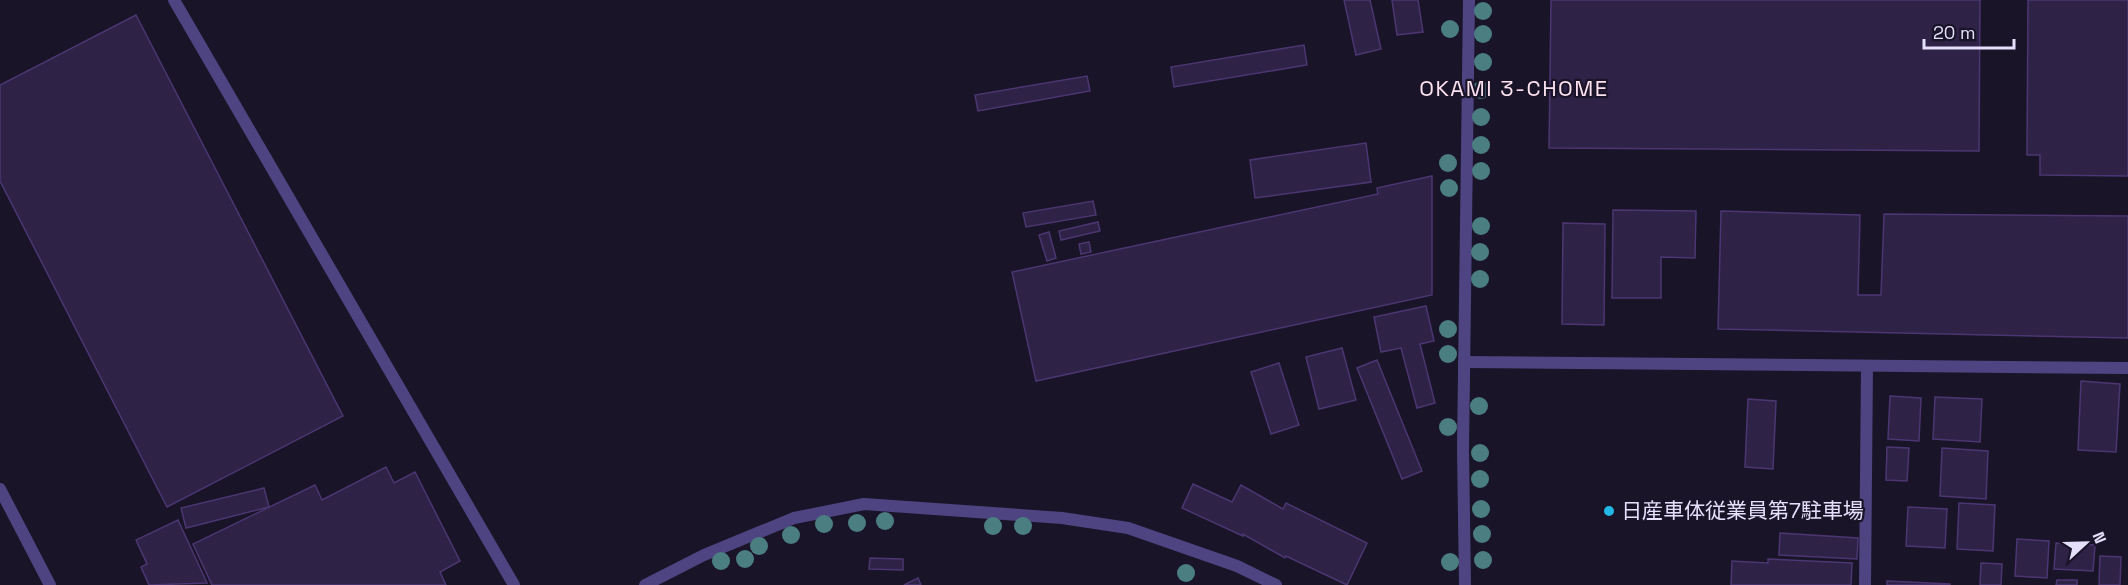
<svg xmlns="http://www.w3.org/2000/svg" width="2128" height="585" viewBox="0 0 2128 585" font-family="'Space Grotesk','Noto Sans JP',sans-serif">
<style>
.building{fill:#2e2247;stroke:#4a3771;stroke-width:1.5}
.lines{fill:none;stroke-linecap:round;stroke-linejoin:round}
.minor{stroke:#4f4482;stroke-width:12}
.tertiary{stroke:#4f4482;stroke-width:12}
.tree{fill:#4a7e81}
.poi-dot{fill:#21b8e5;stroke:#1a1428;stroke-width:2}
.labels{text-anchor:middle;stroke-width:4.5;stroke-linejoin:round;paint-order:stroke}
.poi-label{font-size:21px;fill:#e6dffb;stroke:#1a1428;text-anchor:start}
.neighbourhood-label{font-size:22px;letter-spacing:1.5px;fill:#fce1ee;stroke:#1a1428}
</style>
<rect width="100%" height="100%" fill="#1a1428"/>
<g class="building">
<polygon points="1344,0 1370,0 1381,49 1356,55"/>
<polygon points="1392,0 1418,0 1423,32 1397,35"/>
<polygon points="1551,0 1980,0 1979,151 1549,148"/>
<polygon points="2028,0 2128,0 2128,176 2040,175 2040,155 2027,155"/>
<polygon points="136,15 343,416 167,507 0,181 0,85"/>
<polygon points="1304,45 1307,65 1174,87 1171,67"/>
<polygon points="1087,76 1090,91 978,111 975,95"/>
<polygon points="1366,143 1371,182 1255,198 1250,160"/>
<polygon points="1432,176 1432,295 1036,381 1012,272 1378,194 1377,188"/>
<polygon points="1093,201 1096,215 1026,227 1023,213"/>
<polygon points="1613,210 1696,211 1695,258 1661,257 1661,298 1612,298"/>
<polygon points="1721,211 1860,215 1858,295 1881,295 1884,214 2128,216 2128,338 1718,329"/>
<polygon points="1098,222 1100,231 1061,240 1059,231"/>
<polygon points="1563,223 1605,224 1604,325 1562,324"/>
<polygon points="1049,232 1056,258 1047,261 1039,235"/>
<polygon points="1089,242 1091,252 1081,254 1079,244"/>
<polygon points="1426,306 1434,341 1420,344 1435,403 1417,408 1401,348 1381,352 1374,317"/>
<polygon points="1342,348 1356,400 1319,409 1306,357"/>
<polygon points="1377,360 1422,471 1402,479 1357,368"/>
<polygon points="1279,363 1299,425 1271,434 1251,372"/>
<polygon points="2081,381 2120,384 2116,452 2078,450"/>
<polygon points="1890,396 1921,398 1919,441 1888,439"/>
<polygon points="1935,397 1982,399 1980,442 1933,439"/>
<polygon points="1748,399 1776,401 1773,469 1745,467"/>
<polygon points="1887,447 1909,448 1907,481 1886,480"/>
<polygon points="1942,448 1988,451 1986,499 1940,496"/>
<polygon points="386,467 394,483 415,472 460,561 440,572 446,585 212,585 193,544 315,485 322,500"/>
<polygon points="1193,484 1232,502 1241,485 1283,509 1286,503 1367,543 1347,585 1286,556 1285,558 1243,534 1243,536 1182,508"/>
<polygon points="264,488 269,507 186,528 181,508"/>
<polygon points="1959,503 1995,505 1993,551 1957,549"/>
<polygon points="1908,507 1947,509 1945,548 1906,546"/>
<polygon points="178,520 207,583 149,585 141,567 147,564 136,540"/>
<polygon points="1780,533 1858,538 1857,559 1779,555"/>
<polygon points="2017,539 2049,541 2047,578 2015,576"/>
<polygon points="2056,543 2095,545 2093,571 2054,569"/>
<polygon points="2100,556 2121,557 2120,585 2099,585"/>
<polygon points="870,558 903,559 903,570 869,569"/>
<polygon points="1768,559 1852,563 1851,585 1731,585 1732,561 1768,563"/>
<polygon points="1981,563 2002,564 2001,585 1980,585"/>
<polygon points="918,578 921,585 904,585"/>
<polygon points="2057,580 2077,580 2077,585 2056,585"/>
<polygon points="1887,581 1950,584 1950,585 1887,585"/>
</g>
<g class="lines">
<g class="minor">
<polyline points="174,0 514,585"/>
<polyline points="1464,362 2128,368"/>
<polyline points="1865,585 1867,366"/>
</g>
<g class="tertiary">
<polyline points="0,489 50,585"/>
<polyline points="645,585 704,555 794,518 864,504 1062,518 1128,528 1237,566 1276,585"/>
<polyline points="1465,585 1463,449 1469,0"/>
</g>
</g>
<g class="tree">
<circle cx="1483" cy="11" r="9"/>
<circle cx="1450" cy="29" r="9"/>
<circle cx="1483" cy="34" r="9"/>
<circle cx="1483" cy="62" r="9"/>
<circle cx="1481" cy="90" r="9"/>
<circle cx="1481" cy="117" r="9"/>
<circle cx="1481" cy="145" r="9"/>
<circle cx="1448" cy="163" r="9"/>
<circle cx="1481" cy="171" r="9"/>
<circle cx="1449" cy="188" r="9"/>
<circle cx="1481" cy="226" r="9"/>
<circle cx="1480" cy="252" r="9"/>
<circle cx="1480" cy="279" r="9"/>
<circle cx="1448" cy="329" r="9"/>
<circle cx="1448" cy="354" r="9"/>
<circle cx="1479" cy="406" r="9"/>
<circle cx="1448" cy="427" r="9"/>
<circle cx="1480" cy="453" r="9"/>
<circle cx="1480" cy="479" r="9"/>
<circle cx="1481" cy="509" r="9"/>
<circle cx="885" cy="521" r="9"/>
<circle cx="857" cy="523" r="9"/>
<circle cx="824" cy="524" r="9"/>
<circle cx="993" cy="526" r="9"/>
<circle cx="1023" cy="526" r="9"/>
<circle cx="1482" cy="534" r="9"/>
<circle cx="791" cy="535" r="9"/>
<circle cx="759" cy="546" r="9"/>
<circle cx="745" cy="559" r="9"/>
<circle cx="1483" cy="560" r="9"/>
<circle cx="721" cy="561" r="9"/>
<circle cx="1450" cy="562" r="9"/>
<circle cx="1186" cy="573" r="9"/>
</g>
<circle class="poi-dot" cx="1609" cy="511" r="6"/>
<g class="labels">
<g class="poi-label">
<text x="1621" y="518">日産車体従業員第7駐車場</text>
</g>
<g class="neighbourhood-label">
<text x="1514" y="96">OKAMI 3-CHOME</text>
</g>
</g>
<g transform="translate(2086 543) rotate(68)" stroke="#1a1428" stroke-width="4.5" paint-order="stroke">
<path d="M0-4.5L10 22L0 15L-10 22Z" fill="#e6dffb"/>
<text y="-9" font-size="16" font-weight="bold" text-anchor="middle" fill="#e6dffb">N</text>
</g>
<path d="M1924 39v9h90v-9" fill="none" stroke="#e6dffb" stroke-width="3"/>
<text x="1933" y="39" font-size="18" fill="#e6dffb" stroke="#1a1428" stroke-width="4.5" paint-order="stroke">20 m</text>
</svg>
